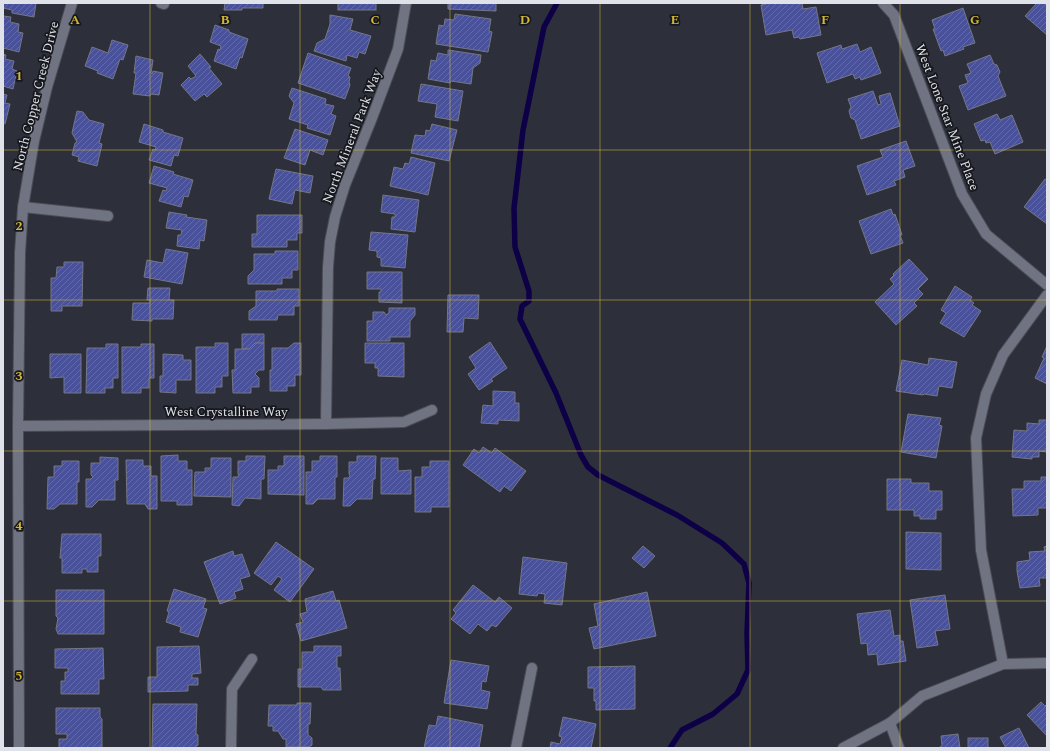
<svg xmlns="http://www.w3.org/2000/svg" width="1050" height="751" viewBox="0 0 1050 751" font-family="Spectral,serif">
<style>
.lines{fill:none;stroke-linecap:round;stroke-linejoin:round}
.stream{stroke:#0d0046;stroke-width:5.5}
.building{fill:url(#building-hatch);stroke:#747785}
.street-casing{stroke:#4a4c56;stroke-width:12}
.street{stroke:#707381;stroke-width:10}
.grid{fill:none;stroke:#d3b635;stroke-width:1;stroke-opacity:0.55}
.labels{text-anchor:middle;stroke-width:3.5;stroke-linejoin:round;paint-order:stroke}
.street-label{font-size:13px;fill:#e0e2e9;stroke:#16181d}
.grid-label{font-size:13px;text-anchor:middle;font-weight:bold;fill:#d3b635;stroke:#16181d;stroke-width:3.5;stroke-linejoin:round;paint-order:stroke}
</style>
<defs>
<pattern id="building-hatch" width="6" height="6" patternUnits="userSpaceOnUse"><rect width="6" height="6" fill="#49519a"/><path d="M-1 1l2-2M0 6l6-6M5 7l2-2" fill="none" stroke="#636aa8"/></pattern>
</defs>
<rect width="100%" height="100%" fill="#2d2f3b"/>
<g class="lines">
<polyline class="stream" points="557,3 544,27 523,130 514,208 515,247 529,291 529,301 522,306 520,319 556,393 581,455 588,467 598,475 677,515 722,543 744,564 749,583 747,633 748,670 737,694 713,714 682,730 670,748"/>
</g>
<g class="building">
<polygon points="3,3 36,3 34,17 12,13 12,10 3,8"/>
<polygon points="225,3 263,3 263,8 242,8 242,10 224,10"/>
<rect x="338" y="3" width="38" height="7"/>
<polygon points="448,3 496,3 496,11 448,9"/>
<polygon points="770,3 802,3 803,9 816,7 821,35 800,39 799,37 794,38 792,30 766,35 761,5"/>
<polygon points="1037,3 1047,3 1047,35 1025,16"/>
<polygon points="963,8 975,43 963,47 964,49 945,56 943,50 941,51 933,29 935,29 932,20"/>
<polygon points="455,14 491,19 489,31 492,32 488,52 436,44 439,25 444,26 445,19 454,20"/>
<polygon points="330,15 353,19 350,30 371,36 365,54 359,52 357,58 347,55 346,61 314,51 317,43 325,39 330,24"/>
<polygon points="3,16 11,17 10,22 19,24 18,32 23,33 19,52 3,48"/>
<polygon points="215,25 229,30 229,32 248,39 242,58 240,57 236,69 214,61 218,49 220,50 221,46 210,42"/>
<polygon points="112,40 128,45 123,60 120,59 113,79 97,73 98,71 85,66 92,47 108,53"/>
<polygon points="857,44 860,52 871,47 881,73 861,80 860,77 855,79 853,74 827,83 817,53 841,45 842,49"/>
<polygon points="448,50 481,55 480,63 473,68 471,84 451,81 450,83 428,79 431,60 436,61 438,53 448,55"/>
<polygon points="308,53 351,68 348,76 350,77 349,82 350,85 345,99 298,83"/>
<polygon points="3,54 6,55 5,59 14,61 12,69 17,71 13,89 3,86"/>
<polygon points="200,54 211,67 209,68 222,84 207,97 204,94 195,101 181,85 189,77 191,79 196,76 188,66"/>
<polygon points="990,55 994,64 997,65 1000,72 998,76 1006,96 968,110 959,86 968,83 965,75 971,73 967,64"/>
<polygon points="136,56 153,60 151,73 152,74 153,71 163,73 159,95 151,94 150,96 133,94 136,73 134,73"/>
<polygon points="421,84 463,91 458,121 435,117 437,104 418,101"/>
<polygon points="292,88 326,99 325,104 334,106 331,114 336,116 330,135 307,128 308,125 289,119 294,103 289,96"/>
<polygon points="873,91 878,105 881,104 879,96 890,93 900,126 861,139 855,120 851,118 849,111 851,107 848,99"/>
<polygon points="3,94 7,95 5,103 10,104 5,124 3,123"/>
<polygon points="77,111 83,112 89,120 104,124 99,143 102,144 97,166 78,161 79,157 72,155 75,143 77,142 72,133"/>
<polygon points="997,114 1000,120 1012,115 1023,142 995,154 990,142 986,143 985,140 981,141 974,124"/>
<polygon points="144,124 163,130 163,132 183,138 178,156 174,155 171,166 149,160 153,149 155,150 156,147 139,142"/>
<polygon points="432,124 457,130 449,161 411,153 415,135 425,136 426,130 430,131"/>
<polygon points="295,129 328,140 323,155 310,150 305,165 284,158"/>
<polygon points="906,141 915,166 903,170 905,177 894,181 896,185 867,195 857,166 883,157 880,150"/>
<polygon points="411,157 435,163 428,195 390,186 394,167 403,169 405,163 409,164"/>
<polygon points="154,166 174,172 173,174 193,180 188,197 184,196 181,207 159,201 163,190 166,191 167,188 149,183"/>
<polygon points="276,169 313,176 310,193 295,190 292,204 269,199"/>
<polygon points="1045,179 1047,180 1047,224 1024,207"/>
<polygon points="383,195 419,200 415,232 391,229 392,217 395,217 395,214 381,212"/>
<polygon points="891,209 893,215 895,214 902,235 900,235 903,243 871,254 859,221"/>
<polygon points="169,212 187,215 186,217 207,220 204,241 200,240 199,249 177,246 178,235 181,235 182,230 166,228"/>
<polygon points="257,215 302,215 302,233 297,233 297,240 287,240 287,247 252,247 252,234 257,234"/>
<polygon points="371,232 408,235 405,268 381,266 381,258 377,257 377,251 369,250"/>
<polygon points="166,249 188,253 182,284 144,277 147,260 163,263"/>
<polygon points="275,251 298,251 298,270 292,270 292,278 282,278 282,284 248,284 248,276 254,270 254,254 275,254"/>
<polygon points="909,259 928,279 918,289 923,294 914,303 917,306 896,325 875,302 894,284 890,279 894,275 893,274"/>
<polygon points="64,262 83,262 82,306 62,306 62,311 51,311 51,278 56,278 57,267 64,267"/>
<polygon points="367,272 402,272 402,303 379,302 379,292 381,292 381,289 367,289"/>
<polygon points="955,286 972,297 970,300 974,303 972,305 981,311 964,337 940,323 946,313 941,310"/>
<polygon points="148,288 170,288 169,300 174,300 173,319 152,319 152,321 132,320 133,303 150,303 150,300 147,300"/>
<polygon points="277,289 299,289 299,306 294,306 294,315 278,315 277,320 249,320 249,311 256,306 256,291 277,291"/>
<polygon points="448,295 479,295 478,319 464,318 463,332 447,332"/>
<polygon points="389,308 415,308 415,315 410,321 410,337 390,337 390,341 367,341 367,321 373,321 373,312 384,312 386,315 389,313"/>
<polygon points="242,334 264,334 264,343 255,343 249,349 242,349"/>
<polygon points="490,342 507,368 491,379 493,381 479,390 468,374 476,368 469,357"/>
<polygon points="215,343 228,343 228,376 222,376 222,387 215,387 215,393 196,393 196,347 215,347"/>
<polygon points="255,343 264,343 264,370 259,370 255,374 259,378 259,387 251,387 251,393 233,393 232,370 235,370 235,349 249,349"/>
<polygon points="294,343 301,343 301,375 295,375 295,386 287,386 287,391 270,391 270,370 272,370 272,348 288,348"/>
<polygon points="365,343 404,343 404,377 378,376 378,368 375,368 375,363 365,363"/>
<polygon points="106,344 118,344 118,378 113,378 113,388 105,388 105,393 86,393 87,348 106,348"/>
<polygon points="141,344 154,344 154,378 149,378 149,388 141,388 141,393 122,393 122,347 141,347"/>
<polygon points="1047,346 1047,384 1035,378 1044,358 1042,357"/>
<polygon points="50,354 81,354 81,393 64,393 64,377 50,378"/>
<polygon points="163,354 183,355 183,360 191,360 191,380 176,380 176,393 160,392 160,376 163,376"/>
<polygon points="929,358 957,362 952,388 939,386 937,396 924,394 923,395 896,391 902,360 928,365"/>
<polygon points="493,391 515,392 515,403 519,403 519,421 498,420 498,424 481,423 483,405 493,406"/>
<polygon points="908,414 941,418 939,425 942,426 936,458 901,452"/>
<polygon points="1039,420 1047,420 1047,452 1039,451 1039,457 1032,457 1032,459 1012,457 1014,430 1027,431 1027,423 1039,424"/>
<polygon points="483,447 492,453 495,448 526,471 511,491 504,486 500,492 463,465 474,449 479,453"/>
<polygon points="178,455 178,461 187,461 187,470 192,470 192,505 177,505 177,501 161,501 161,456"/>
<polygon points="246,456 265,456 264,479 261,479 261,499 245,498 239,506 232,505 233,477 237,477 239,476 238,474 238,461 246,461"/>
<polygon points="284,456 304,456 304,495 268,494 268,470 278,470 278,466 284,466"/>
<polygon points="320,456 337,456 337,477 335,477 335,499 318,499 313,504 306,504 306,472 312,472 312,461 320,461"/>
<polygon points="357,456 376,456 375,479 373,479 372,499 357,499 350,506 343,506 344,478 348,478 350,476 349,474 349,462 357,462"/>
<polygon points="100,457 118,458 118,480 115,480 115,500 99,500 92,507 86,507 86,479 91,479 93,477 91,475 91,463 100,463"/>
<polygon points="211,458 231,458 231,497 194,496 195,472 205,472 205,468 211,468"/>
<polygon points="381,458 398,458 398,471 411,470 411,494 381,494"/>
<polygon points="126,460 143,460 143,466 151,466 151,476 157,476 157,509 148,509 145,504 127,504"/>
<polygon points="62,461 79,461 79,482 77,482 77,504 60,504 54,509 47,509 48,477 54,477 54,466 62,466"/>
<polygon points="430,461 449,461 449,507 431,507 431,512 415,512 415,477 422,477 422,467 430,467"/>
<polygon points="1041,477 1047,477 1047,508 1038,508 1038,515 1013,516 1012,489 1024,489 1024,481 1041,481"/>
<polygon points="887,479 911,479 911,483 929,483 929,491 942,491 942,510 936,510 936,519 920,519 920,516 914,516 914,510 887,510"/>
<polygon points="906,532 941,533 941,570 906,569"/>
<polygon points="62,534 101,534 101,556 98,556 98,572 87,572 87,569 82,569 82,573 62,573 62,558 60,558"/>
<polygon points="276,542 314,569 290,602 274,590 282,579 278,576 271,585 254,573"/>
<polygon points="643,546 655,556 644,568 632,558"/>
<polygon points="1047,546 1047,578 1039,578 1040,586 1020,588 1017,571 1017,562 1030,560 1029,552 1045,551 1044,547"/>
<polygon points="233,551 234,556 242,554 250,576 240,579 243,589 234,592 236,598 220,604 204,562"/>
<polygon points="523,557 567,563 562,605 544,603 545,594 538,593 537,596 519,594"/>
<polygon points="473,585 495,602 499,597 512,608 496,627 492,625 487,631 478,624 470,634 451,619 456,613 453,610"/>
<polygon points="174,589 206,599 203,608 207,609 198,637 180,632 181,627 166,622 169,612 167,611"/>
<polygon points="56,590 104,590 104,634 58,634 56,629 58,618 56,616"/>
<polygon points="333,591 336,601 339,600 347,628 301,641 296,624 303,622 300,614 307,612 305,599"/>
<polygon points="647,592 656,636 594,649 589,628 598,626 594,604"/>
<polygon points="945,595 950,629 935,631 938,645 917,648 910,600"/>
<polygon points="890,610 894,636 900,635 900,641 903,641 906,661 878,665 877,654 868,655 867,643 861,644 857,614"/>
<polygon points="199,646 201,673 192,674 192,678 198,678 198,685 188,685 188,691 148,692 148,677 157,677 157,647"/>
<polygon points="314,646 341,646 341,656 337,656 337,668 340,668 341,690 323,690 321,687 298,687 298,669 302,669 302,652 314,652"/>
<polygon points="103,648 104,679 99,679 99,694 61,694 61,681 65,681 65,672 68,672 68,668 55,668 55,649"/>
<polygon points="451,660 489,666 486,682 482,681 481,690 490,692 487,709 444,703"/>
<polygon points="635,666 635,709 596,710 596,701 594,701 594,688 588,688 588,667"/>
<polygon points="1041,702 1045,706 1047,704 1047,736 1027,715"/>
<polygon points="297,703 311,703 310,724 308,724 308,735 312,738 312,745 309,747 286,747 286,739 283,739 278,731 273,731 273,726 268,726 269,705 297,705"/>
<polygon points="153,704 197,704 196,734 198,735 198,745 196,746 196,748 152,748"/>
<polygon points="56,708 100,708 100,717 102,719 102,748 59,748 59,739 67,739 67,734 56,734"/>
<polygon points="438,716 483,725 479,748 424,748 429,725 436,726"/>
<polygon points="563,717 596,724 591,748 550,748 551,742 560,744 562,737 559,736"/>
<polygon points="1019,728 1029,748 1006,748 1000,737"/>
<polygon points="958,734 960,748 938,748 942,746 941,736"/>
<rect x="968" y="738" width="20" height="10"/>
</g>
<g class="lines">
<g class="street-casing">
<g id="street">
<polyline points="161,3 164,4"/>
<polyline points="883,3 894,15 962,194 986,234 1047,285"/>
<polyline points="23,207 108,216"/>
<polyline points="326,424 328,267 330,242 335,217 345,185 372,118 398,49 406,3"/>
<polyline points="18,426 326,424 404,422 432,410"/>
<polyline points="1003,664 981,550 976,438 986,394 1003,355 1047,295"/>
<polyline points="890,723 899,748"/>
<polyline points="19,748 18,426 20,253 23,207 34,141 47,87 72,3"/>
<polyline points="231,748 232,689 252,659"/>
<polyline points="516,748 532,668"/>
<polyline points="843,748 890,723 922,696 1003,664 1047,663"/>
</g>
</g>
<use href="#street" class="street"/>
</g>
<path class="grid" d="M150,3V748M300,3V748M450,3V748M600,3V748M750,3V748M900,3V748M3,150H1047M3,300H1047M3,451H1047M3,601H1047"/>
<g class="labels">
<g class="street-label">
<text transform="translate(35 96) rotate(-76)" y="5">North Copper Creek Drive</text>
<text transform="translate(948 117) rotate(69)" y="5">West Lone Star Mine Place</text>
<text transform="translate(351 136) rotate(-69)" y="5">North Mineral Park Way</text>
<text x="226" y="416">West Crystalline Way</text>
</g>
</g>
<g class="grid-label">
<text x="75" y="24">A</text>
<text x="225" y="24">B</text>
<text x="375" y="24">C</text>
<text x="525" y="24">D</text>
<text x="675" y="24">E</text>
<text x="825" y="24">F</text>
<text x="975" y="24">G</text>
<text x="19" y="80">1</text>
<text x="19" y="230">2</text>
<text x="19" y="380">3</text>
<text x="19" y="530">4</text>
<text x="19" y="680">5</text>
</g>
<rect width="1050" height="751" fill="none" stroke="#e0e2e9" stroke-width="8"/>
</svg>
